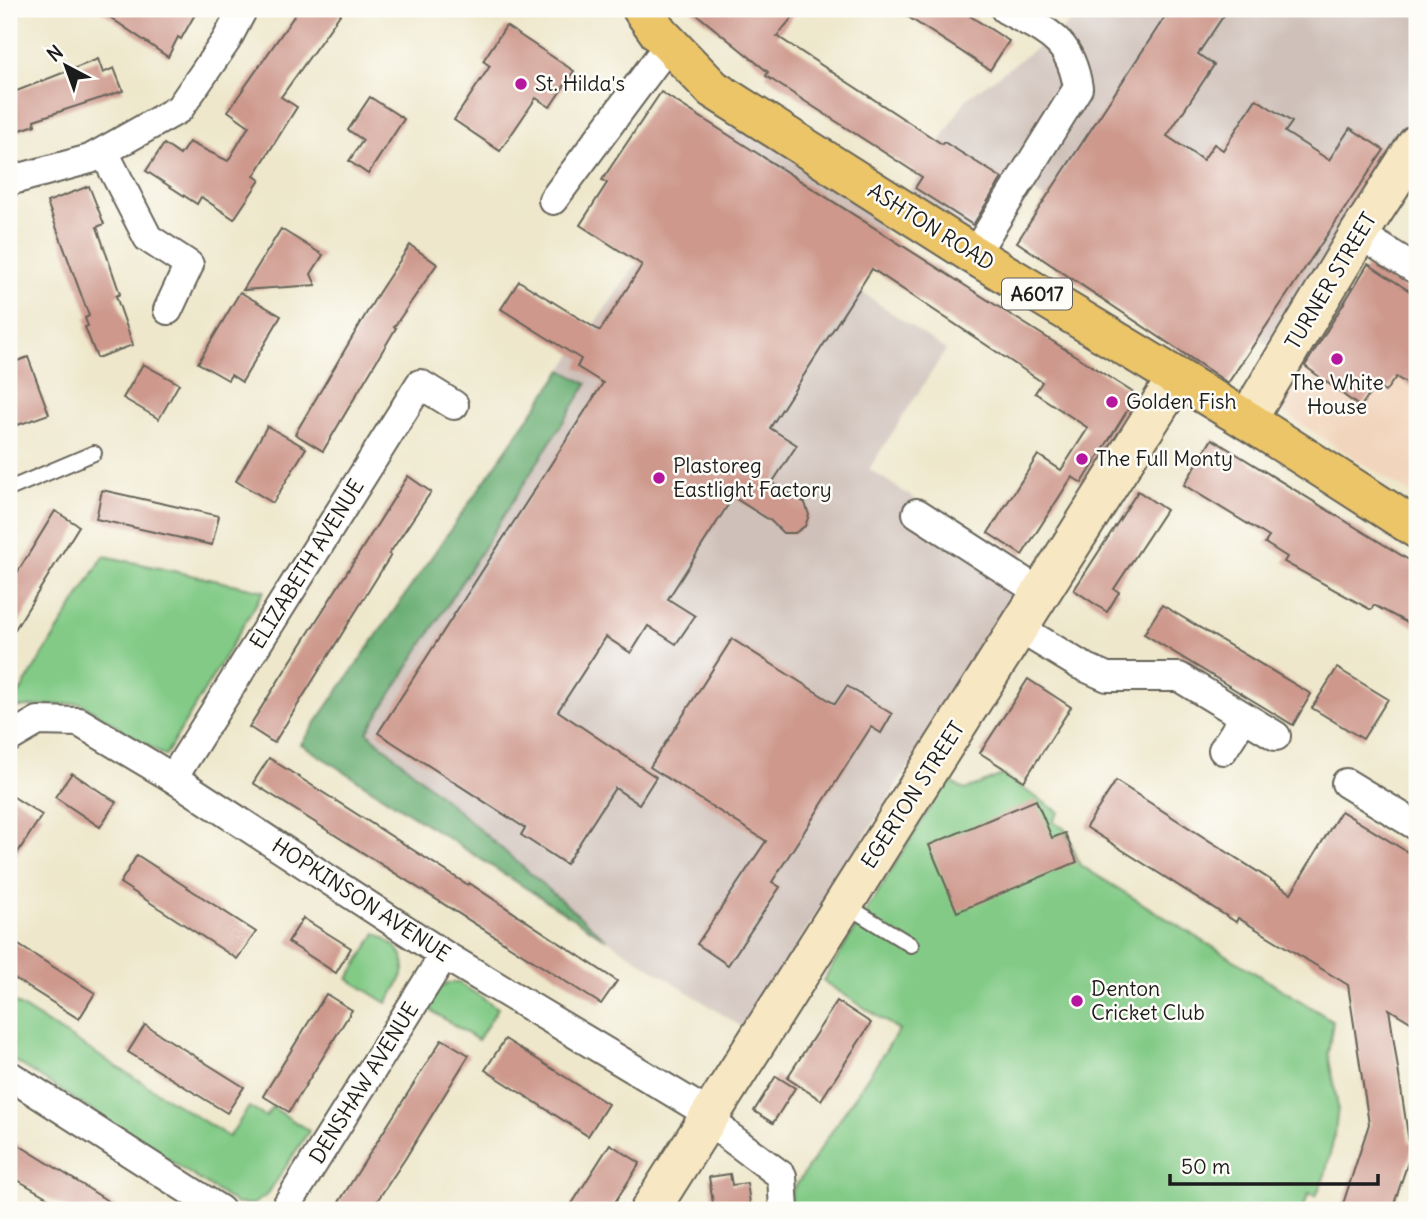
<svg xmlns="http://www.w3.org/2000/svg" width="1426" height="1219" viewBox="0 0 1426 1219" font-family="Delius,sans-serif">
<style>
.built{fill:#f2d5bd}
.industrial{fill:#cfc1ba}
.green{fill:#82ca86;stroke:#4f7351;stroke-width:2}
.forest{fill:#69ae73;stroke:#426548;stroke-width:2}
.building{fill:#ce988c}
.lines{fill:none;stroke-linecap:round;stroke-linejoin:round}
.lane-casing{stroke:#666359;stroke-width:18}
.street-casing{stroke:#666359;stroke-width:32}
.secondary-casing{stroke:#666359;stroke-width:42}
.highway-casing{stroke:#666359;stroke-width:42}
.lane{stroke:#fff;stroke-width:14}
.street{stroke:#fff;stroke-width:28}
.secondary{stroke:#f7e8c3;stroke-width:38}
.highway{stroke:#ecc569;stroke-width:38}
.poi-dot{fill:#b5179e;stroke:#fdfcf7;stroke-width:2.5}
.labels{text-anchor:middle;stroke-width:5;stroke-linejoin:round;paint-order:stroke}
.shield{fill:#fdfcf7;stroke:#605f5e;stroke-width:2}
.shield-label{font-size:19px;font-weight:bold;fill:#1c1c1c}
.poi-label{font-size:21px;fill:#1c1c1c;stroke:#fdfcf7;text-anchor:start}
.street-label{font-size:21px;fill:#1c1c1c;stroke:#fdfcf7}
</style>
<rect width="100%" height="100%" fill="#fdfcf7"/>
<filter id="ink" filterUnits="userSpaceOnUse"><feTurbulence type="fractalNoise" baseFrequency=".0143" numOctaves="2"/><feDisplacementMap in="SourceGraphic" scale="14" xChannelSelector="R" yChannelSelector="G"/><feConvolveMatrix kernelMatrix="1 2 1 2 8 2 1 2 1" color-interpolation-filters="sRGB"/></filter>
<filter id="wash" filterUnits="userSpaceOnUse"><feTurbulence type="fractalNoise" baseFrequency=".00686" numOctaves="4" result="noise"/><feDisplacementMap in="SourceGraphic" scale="28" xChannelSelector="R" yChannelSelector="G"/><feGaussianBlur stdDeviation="1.57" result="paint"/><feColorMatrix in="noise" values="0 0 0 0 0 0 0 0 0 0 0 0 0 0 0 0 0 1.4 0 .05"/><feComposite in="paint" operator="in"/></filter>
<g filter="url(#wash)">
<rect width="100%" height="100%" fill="#eee7cb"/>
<polygon class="built" points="1328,310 1397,356 1417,324 1417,498 1270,404"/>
<g class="industrial">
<polygon points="1084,9 1417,9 1417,114 1267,344 1033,191 997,248 908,194 966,99 1064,28"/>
<polygon points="736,123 889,224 847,282 946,350 869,469 1029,573 745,1029 607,940 367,733 587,385 562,370"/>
</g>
<g class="green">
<polygon points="104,556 264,591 165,756 80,703 10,708"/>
<polygon points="1002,775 1059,812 1053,822 1065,829 1080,865 1333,1021 1328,1054 1338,1107 1335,1133 1325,1175 1316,1196 1309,1193 1302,1210 790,1210 791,1193 899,1030 823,981 947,780 965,790"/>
<path d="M376,933C414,956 410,968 387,1003L348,979Z"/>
<polygon points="448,983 459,983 498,1008 478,1040 427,1008 439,988"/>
<polygon points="9,999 229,1137 249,1107 266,1117 272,1107 309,1131 267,1195 253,1204 237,1204 9,1057"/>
</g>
<polygon class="forest" points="562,370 587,384 367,732 607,940 301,744"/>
<g id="blocks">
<g class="building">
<polygon points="98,9 198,9 181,39 178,37 168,57"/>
<polygon points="299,9 344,9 281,97 297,107 254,176 260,180 234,219 201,197 197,204 146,171 164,144 180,155 189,142 228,161 249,126 228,111"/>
<polygon points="690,9 799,9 777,36 942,144 944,142 1002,178 973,225 915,188 922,177 766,76 768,72"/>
<polygon points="896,9 959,9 1009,41 990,70"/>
<polygon points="1170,9 1228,9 1198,54 1214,65 1167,136 1203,160 1214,144 1223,150 1256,99 1292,122 1285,132 1329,160 1350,128 1384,150 1228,383 1017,242"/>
<polygon points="506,26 574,71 550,107 536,98 500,151 454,120 490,66 483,61"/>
<polygon points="98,59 103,73 114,68 123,91 34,120 35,125 9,134 9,94"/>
<polygon points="661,92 1137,395 1082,483 1072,477 1022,555 988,533 1038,455 1061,470 1088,428 1035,393 1042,382 872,269 770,428 797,445 772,483 805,503 809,515 805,526 795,533 783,533 771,521 733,497 668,599 695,616 676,644 648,626 631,653 606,637 558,711 656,777 639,804 615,788 566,864 521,835 525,828 378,733 603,383 577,367 581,359 501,309 519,281 600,331 642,265 580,225 607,183 602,180"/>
<polygon points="370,97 404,119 368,174 349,161 363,140 348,130"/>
<polygon points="89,186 104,224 97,227 120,294 116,296 133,345 97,358 85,327 88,326 85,318 89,316 47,202"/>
<polygon points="281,229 323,255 311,274 316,285 243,290"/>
<polygon points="410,245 437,264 394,327 396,328 323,451 295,434 379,292"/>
<polygon points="1368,264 1417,296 1417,390 1396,377 1385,392 1376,386 1360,407 1305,366"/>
<polygon points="240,292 281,316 242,382 231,375 228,380 198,363"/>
<polygon points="28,357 49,414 18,425 9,400 9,364"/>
<polygon points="143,364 179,384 159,419 123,398"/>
<polygon points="267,426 306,448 273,503 236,481"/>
<polygon points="1212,439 1417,565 1417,628 1374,605 1371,610 1284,562 1287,557 1265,543 1269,537 1184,485"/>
<polygon points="408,476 431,492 389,554 391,555 274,743 249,727"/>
<polygon points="102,490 219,516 212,545 96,519"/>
<polygon points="1138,491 1166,510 1114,589 1119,592 1107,612 1074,590"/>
<polygon points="55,511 79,526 9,639 9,586"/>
<polygon points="1162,605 1311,694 1293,725 1144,634"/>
<polygon points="732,639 835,704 847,686 892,714 881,733 871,727 772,882 780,887 728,965 697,944 766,841 650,767"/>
<polygon points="1337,668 1388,699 1363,739 1312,708"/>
<polygon points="1028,679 1071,707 1024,781 980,753"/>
<polygon points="269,758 468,885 469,883 617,981 601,1004 253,783"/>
<polygon points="72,773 116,802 100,827 55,797"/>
<polygon points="1116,781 1291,893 1341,811 1417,858 1417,1026 1389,1009 1409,1142 1414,1144 1392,1210 1341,1210 1369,1124 1348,985 1238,918 1236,922 1086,827"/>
<polygon points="9,794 42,815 9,866"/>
<polygon points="1036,800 1052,838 1065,833 1077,862 957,912 929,845"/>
<polygon points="137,855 256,932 237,959 120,883"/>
<polygon points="303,918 351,948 336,973 288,942"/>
<polygon points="9,939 95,993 79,1019 9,975"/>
<polygon points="326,994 352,1010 289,1112 263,1096"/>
<polygon points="837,1001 871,1023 821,1100 787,1078"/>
<polygon points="145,1025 244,1087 227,1113 128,1052"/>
<polygon points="442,1039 469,1055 405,1159 371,1210 334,1210"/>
<polygon points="505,1039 608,1104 588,1136 485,1070"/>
<polygon points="776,1076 795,1088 773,1123 754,1111"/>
<polygon points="9,1139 56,1168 122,1210 69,1210 9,1175"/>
<polygon points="610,1144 640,1163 610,1210 568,1210"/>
<polygon points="730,1174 732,1185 747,1183 751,1210 714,1210 709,1177"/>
</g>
</g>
</g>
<g filter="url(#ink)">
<use href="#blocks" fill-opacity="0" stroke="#666359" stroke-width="2"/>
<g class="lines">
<g class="lane-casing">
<g id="lane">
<polyline points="9,489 94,453"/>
<polyline points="844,904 911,945"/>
</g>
</g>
<g class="street-casing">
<g id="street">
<polyline points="104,152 148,238 189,265 168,310"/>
<polyline points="9,181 90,159 179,109 226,41 243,9"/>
<polyline points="553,200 669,44"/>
<polyline points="1359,234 1417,270"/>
<path d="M974,255L1078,88C1070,37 1046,32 1005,9"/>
<polyline points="917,513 1041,593"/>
<polyline points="1019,628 1080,665 1107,677 1179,677 1276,736"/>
<polyline points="9,738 38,721 79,722 173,778 444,955 709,1114 727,1135 782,1176 784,1210"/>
<polyline points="1223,750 1244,717"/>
<polyline points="173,778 420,384 454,405"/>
<polyline points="1346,783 1417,826"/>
<polyline points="9,1075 220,1210"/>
<polyline points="284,1210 444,955"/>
</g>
</g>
<g class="secondary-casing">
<g id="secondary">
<polyline points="1247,420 1359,234 1417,144"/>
<polyline points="650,1210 1176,379"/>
</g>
</g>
<g class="highway-casing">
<polyline id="highway" points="642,9 659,33 713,89 974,255 1247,420 1417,529"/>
</g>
<use href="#lane" class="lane"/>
<use href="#street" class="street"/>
<use href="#secondary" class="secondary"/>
<use href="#highway" class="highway"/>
</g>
</g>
<g class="poi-dot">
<circle cx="521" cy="84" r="7"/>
<circle cx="1337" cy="359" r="7"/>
<circle cx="1112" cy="402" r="7"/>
<circle cx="1082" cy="459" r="7"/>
<circle cx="659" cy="478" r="7"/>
<circle cx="1077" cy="1001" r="7"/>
</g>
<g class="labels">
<rect class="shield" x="1002" y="278.5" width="70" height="31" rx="5"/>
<g class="shield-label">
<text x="1037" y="301">A6017</text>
</g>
<g class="poi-label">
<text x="535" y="91">St. Hilda's</text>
<text x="1337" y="390" text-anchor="middle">The White<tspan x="1337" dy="24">House</tspan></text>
<text x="1126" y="409">Golden Fish</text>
<text x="1096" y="466">The Full Monty</text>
<text x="673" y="473">Plastoreg<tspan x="673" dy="24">Eastlight Factory</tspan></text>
<text x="1091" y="996">Denton<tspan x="1091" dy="24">Cricket Club</tspan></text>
</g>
<g class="street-label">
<text transform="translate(931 227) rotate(32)" y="7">ASHTON ROAD</text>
<text transform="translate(1331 281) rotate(-59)" y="7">TURNER STREET</text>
<text transform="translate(307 564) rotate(-58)" y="7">ELIZABETH AVENUE</text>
<text transform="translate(913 795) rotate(-57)" y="7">EGERTON STREET</text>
<text transform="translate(361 900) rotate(33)" y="7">HOPKINSON AVENUE</text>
<text transform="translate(364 1083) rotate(-58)" y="7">DENSHAW AVENUE</text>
</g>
</g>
<rect width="1426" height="1219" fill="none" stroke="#fdfcf7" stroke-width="35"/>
<g transform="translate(66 66) rotate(319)" stroke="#fdfcf7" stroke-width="5" paint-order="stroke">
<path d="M0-5L12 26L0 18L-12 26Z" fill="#1c1c1c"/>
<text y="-10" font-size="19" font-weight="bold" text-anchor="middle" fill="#1c1c1c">N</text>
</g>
<path d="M1170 1174v10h208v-10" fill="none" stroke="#1c1c1c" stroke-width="3.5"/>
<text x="1181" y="1174" font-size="21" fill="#1c1c1c" stroke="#fdfcf7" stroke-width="5" paint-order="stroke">50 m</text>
</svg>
